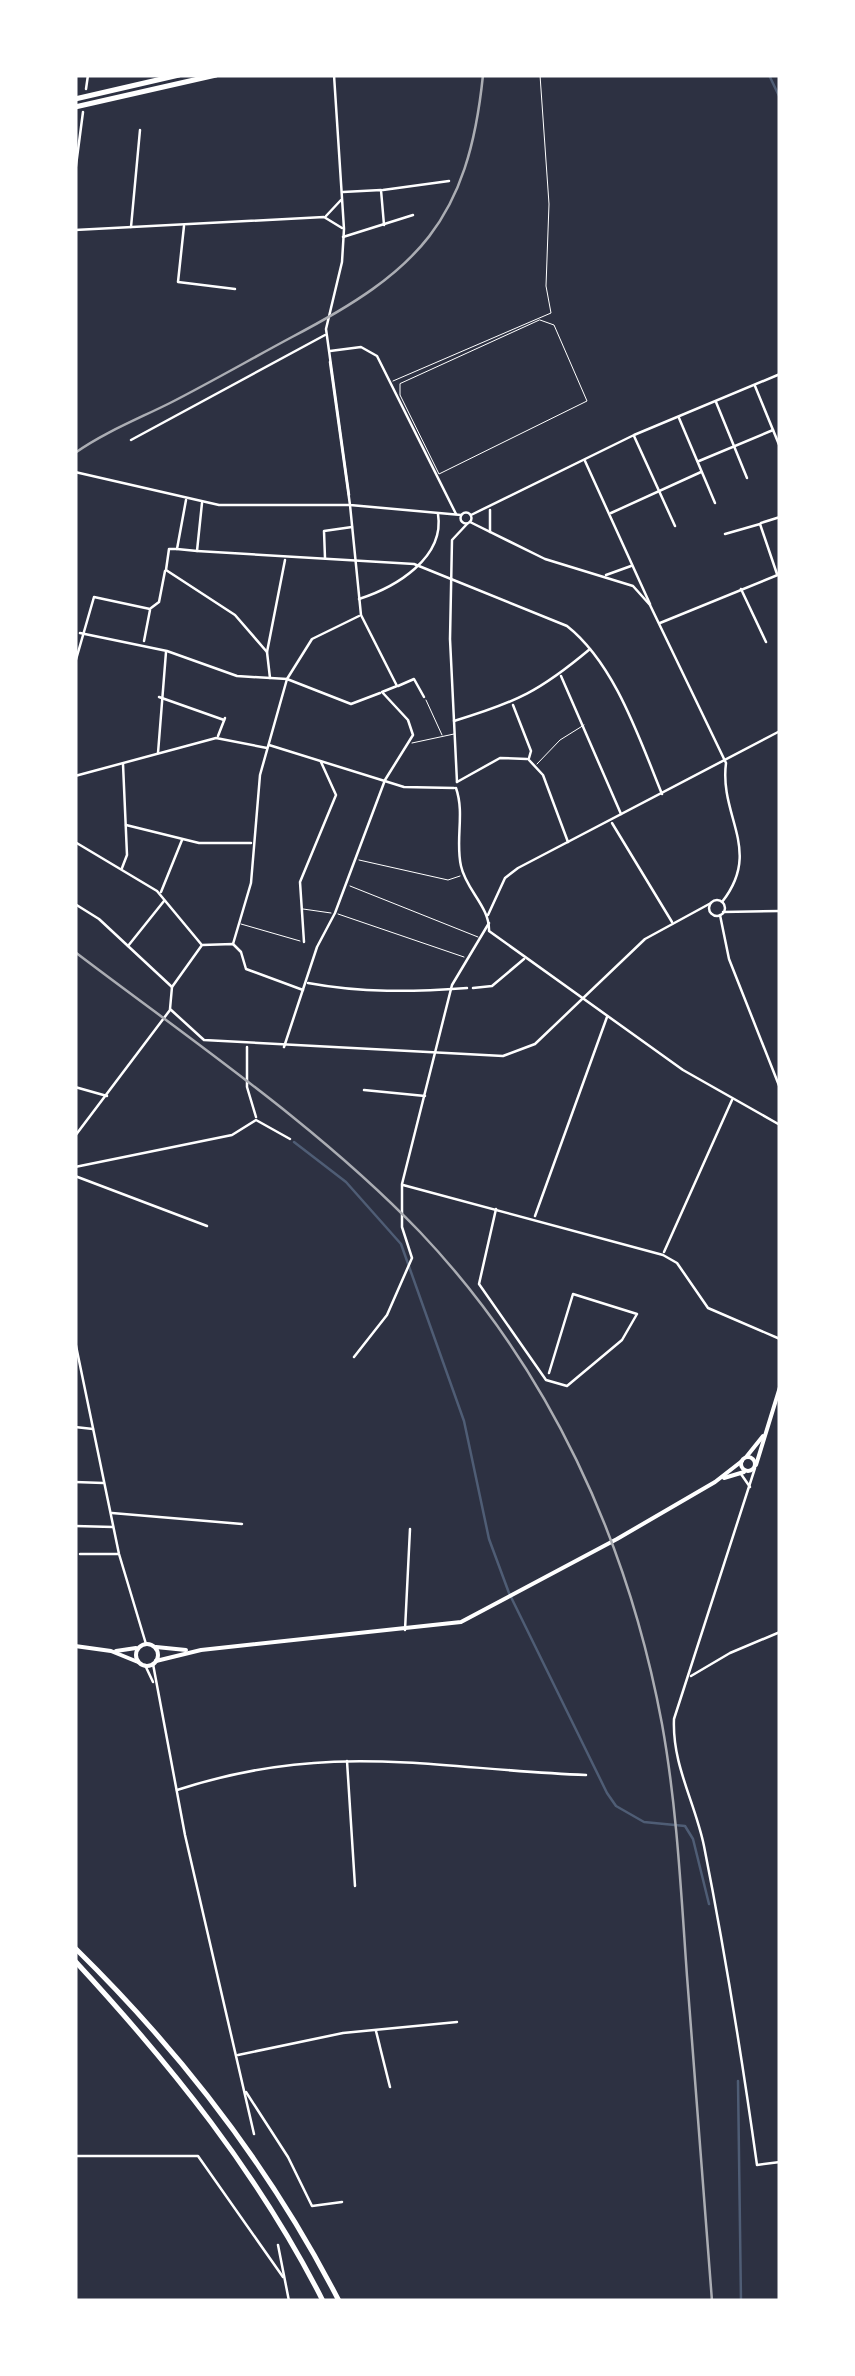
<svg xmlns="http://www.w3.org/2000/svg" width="855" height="2376" viewBox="0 0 855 2376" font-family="'Fira Sans Condensed',sans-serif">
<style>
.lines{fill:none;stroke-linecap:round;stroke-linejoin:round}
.stream{stroke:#4f5d75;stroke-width:2.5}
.service{stroke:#fff;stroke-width:1}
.pedestrian{stroke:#fff;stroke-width:1}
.minor{stroke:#fff;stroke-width:2.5}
.tertiary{stroke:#fff;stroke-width:2.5}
.secondary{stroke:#fff;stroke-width:4}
.motorway{stroke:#fff;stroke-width:5}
.rail{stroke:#abadb3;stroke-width:2.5}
</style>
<rect width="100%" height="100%" fill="#2d3142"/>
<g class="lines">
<g class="stream">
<polyline points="769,75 780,98"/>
<polyline points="294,1142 346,1182 401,1244 464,1421 489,1539 509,1593 607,1793 616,1806 644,1822 685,1826 693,1839 709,1904"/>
<polyline points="738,2081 741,2301"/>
</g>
<g class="service">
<polyline points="393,381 551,313 546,286 549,204 540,75"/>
<polyline points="426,700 442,735"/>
<polyline points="412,743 454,734"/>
<polyline points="537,764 560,740 584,725"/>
<polyline points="359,860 448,880 460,876"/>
<polyline points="350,886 478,937"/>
<polyline points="303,909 331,913"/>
<polyline points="338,914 464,957"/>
<polyline points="241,924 300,941"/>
</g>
<polygon class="pedestrian" points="540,320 554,325 587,401 439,474 400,395 400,384"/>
<g class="minor">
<polyline points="86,89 88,75"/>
<polyline points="75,173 83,112"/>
<polyline points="383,190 449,181"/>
<polyline points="343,192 381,190 384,225"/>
<polyline points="326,216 341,200"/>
<polyline points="184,226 178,282 235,289"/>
<polyline points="131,227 140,130"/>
<polyline points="75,230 324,217 342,228"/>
<polyline points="343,237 413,215"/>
<polyline points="755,386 780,447"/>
<polyline points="716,402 747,478"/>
<polyline points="679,418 715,503"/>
<polyline points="634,436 675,526"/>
<polyline points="131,440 325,335"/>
<polyline points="585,461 650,604"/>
<polyline points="699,461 773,430"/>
<polyline points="75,472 219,505 350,505 361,615 397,686 382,692 408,720 413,735 385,780 335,913 317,947 284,1047"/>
<polyline points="186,500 177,549 197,551 202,503"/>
<polyline points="611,513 701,472"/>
<path d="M470,522L545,559L633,586L650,605L726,763C719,817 763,850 722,902"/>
<polyline points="761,523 780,517"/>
<polyline points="725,534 760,524 777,574"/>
<polyline points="177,549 169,549 166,570 235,615 267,652"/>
<path d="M197,551L414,564L567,626C615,664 639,738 662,794"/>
<polyline points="325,558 324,531 352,527"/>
<polyline points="606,575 631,566"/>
<polyline points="741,589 766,642"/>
<path d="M359,599C396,587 445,558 438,514"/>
<polyline points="151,608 159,602 165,571"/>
<polyline points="660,623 780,574"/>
<polyline points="80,633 167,651 237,676 287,679 351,704 380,693"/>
<polyline points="144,641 150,610"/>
<polyline points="75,663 94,597 150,609"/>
<polyline points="561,676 621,814"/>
<polyline points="270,678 267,652 285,560"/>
<polyline points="398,686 414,679 424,697"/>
<polyline points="159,697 224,720"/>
<polyline points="513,705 531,751 529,758"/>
<path d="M454,721C517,702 540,691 590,649"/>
<polyline points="218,736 225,718"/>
<polyline points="269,745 404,787 454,788"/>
<polyline points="158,753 166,652"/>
<polyline points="529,760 543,775 568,842"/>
<polyline points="75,776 216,738 267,748"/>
<polyline points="457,782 450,639 452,540 467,524"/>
<polyline points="457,782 500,758 527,759"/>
<path d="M456,788C465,814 455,840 461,866C466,890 490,907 489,931L683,1070L780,1125"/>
<polyline points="612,823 672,922"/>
<polyline points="126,825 199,843 251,843"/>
<polyline points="75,842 157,891 201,944"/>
<polyline points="122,868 127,855 123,764"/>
<polyline points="161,892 182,840"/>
<circle cx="717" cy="908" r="8"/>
<polyline points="75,904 99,919 172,987"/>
<polyline points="723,912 780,911"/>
<polyline points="488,915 505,878 518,868 780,731"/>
<polyline points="720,915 729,959 780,1088"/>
<polyline points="304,942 300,882 336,795 321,762"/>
<polyline points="233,944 251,883 260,775 287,679 312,639 359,616"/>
<polyline points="128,946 164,901"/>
<path d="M308,983C362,993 412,992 467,988"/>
<polyline points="473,988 492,986 524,959"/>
<polyline points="303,990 246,969 241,952 233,944 202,945 172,987 170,1009 204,1040 503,1056 535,1044 645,939 711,903"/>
<polyline points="247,1047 247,1087 256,1117"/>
<polyline points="75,1087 107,1096"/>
<polyline points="364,1090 425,1096"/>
<polyline points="75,1136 170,1010"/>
<polyline points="75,1167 232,1135 256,1120 290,1139"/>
<polyline points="75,1176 207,1226"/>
<polyline points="403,1185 663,1255 677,1263 708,1308 780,1339"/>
<polyline points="496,1209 479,1284 546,1380 567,1386 622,1340 637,1314 573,1294 549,1373"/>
<polyline points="535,1216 607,1017"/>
<polyline points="664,1252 732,1100"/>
<polyline points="75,1341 119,1554 146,1644"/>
<polyline points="354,1357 387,1315 412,1258 402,1227 402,1184 452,985 489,923"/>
<polyline points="75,1427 93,1429"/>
<path d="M755,1468L674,1719C672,1765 695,1802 704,1846C725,1952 742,2058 757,2165L780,2162"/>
<polyline points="741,1474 750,1487"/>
<polyline points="75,1482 103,1483"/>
<polyline points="112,1513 242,1524"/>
<polyline points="75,1526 113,1527"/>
<polyline points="80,1554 118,1554"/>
<polyline points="405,1630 410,1529"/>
<polyline points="691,1676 730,1653 780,1632"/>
<polyline points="347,1761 355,1886"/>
<path d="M177,1790C331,1740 432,1769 586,1775"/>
<polyline points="376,2031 390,2087"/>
<polyline points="238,2055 343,2033 457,2022"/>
<polyline points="246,2092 288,2157 312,2206 342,2202"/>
<polyline points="75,2156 198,2156 283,2277"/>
</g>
<g class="tertiary">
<polyline points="334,75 344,229 342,262 326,329 349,495"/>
<polyline points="330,351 361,347 377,356 456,514"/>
<polyline points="330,362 350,505 461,515"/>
<polyline points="490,510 490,532"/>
<circle cx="466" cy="518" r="5.5"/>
<polyline points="471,515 634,435 780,374"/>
<polyline points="153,1664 185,1835 254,2134"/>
<polyline points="145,1665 153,1682"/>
<polyline points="278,2245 289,2301"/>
</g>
<g class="secondary">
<polyline points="747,1456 763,1436"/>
<circle cx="748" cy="1464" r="7"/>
<polyline points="756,1465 780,1387"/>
<polyline points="724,1478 744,1472"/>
<circle cx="147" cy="1655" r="11"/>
<polyline points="75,1646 111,1651 138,1662"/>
<polyline points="156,1647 186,1650"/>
<polyline points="116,1651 136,1648"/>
<polyline points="156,1661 201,1650 461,1622 617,1539 715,1482 742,1461"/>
</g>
<g class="motorway">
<polyline points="75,99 179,75"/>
<polyline points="75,107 216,75"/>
<path d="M75,1948C181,2052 271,2168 339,2301"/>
<path d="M75,1961C171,2065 259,2174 323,2301"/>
</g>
<g class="rail">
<path d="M75,453C105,432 138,419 170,403C211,382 251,359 292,337C418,271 468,222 483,75"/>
<path d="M75,952C192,1041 318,1126 420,1232C549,1368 628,1541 662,1724C677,1807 681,1892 687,1976C696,2085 704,2193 712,2301"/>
</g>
</g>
<rect width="855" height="2376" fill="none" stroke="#ffffff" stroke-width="155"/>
</svg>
